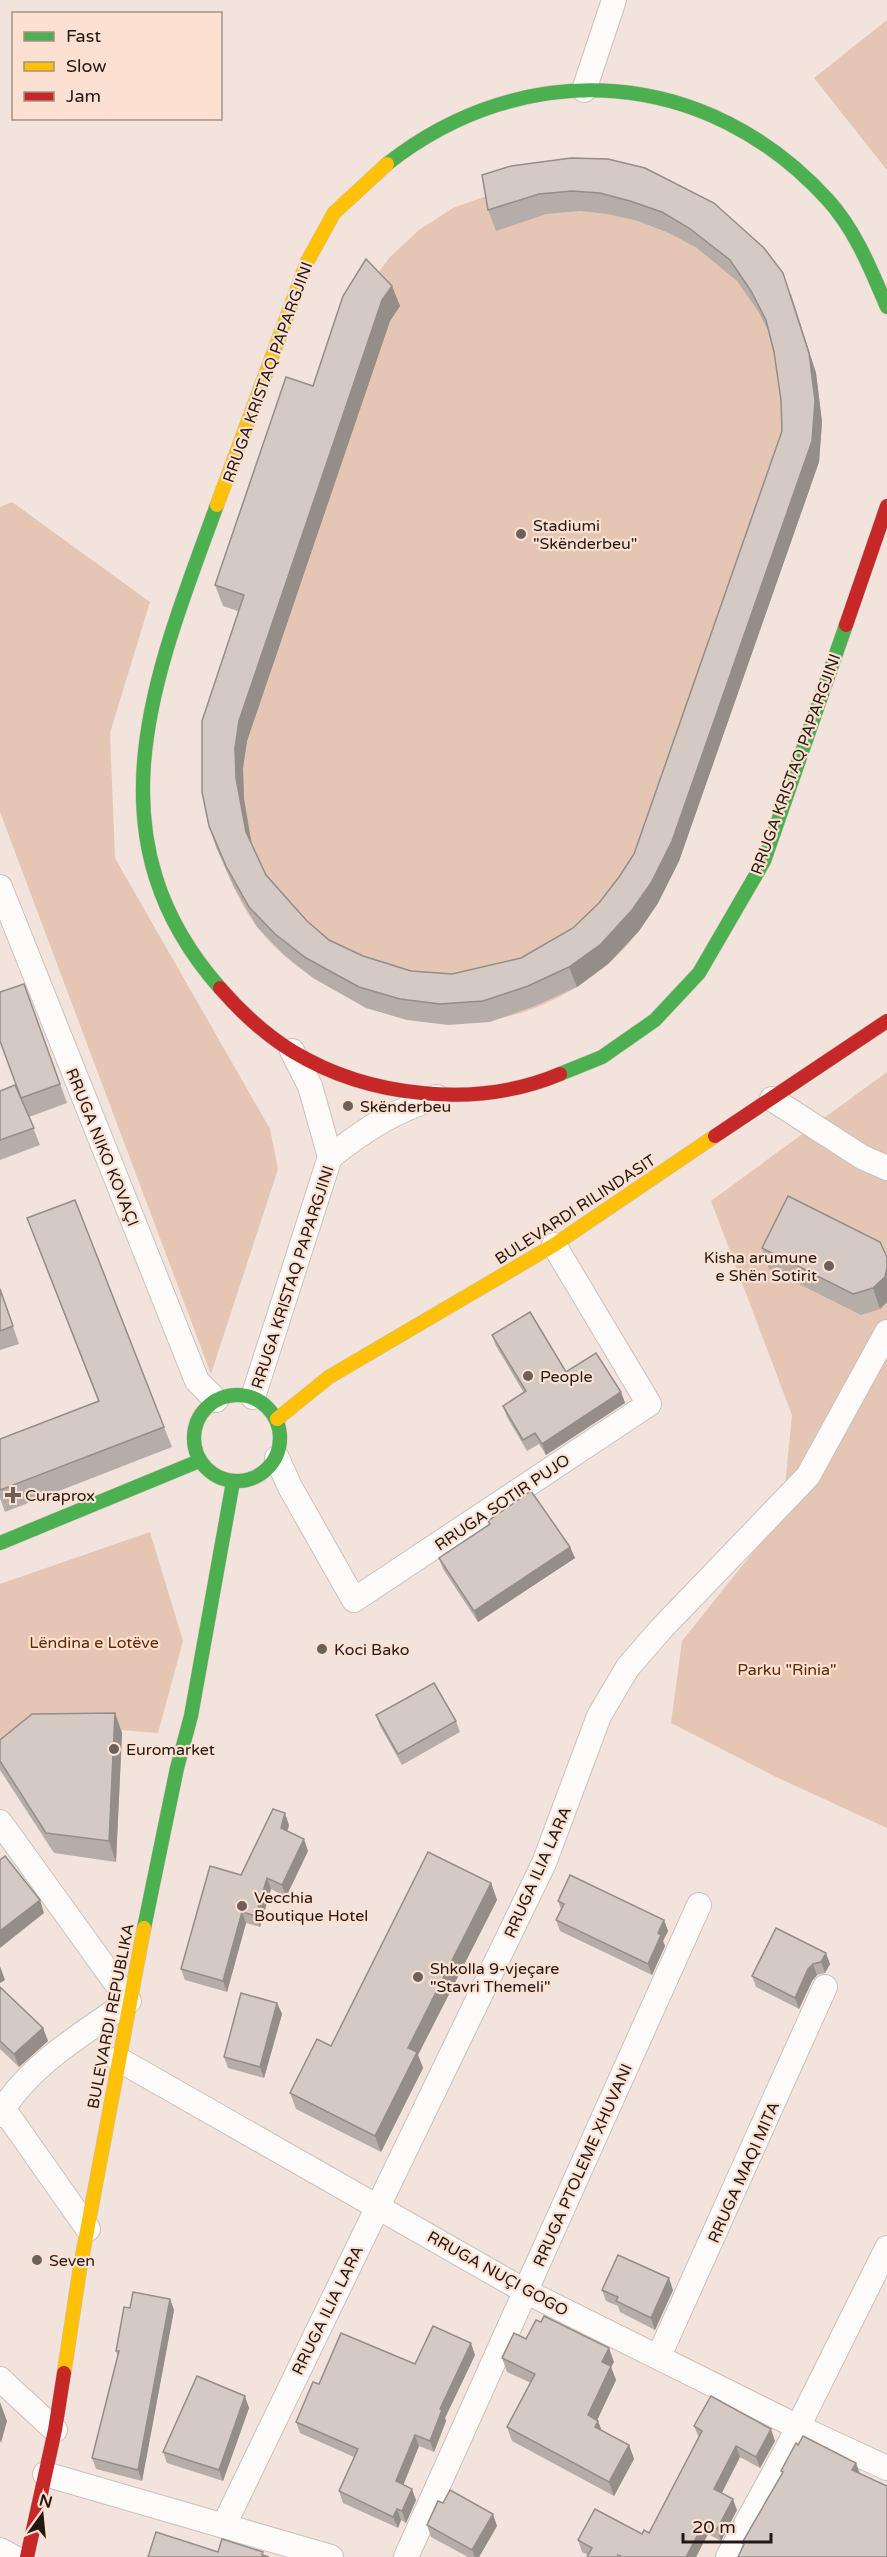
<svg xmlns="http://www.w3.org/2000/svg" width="887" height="2557" viewBox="0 0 887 2557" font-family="'Varela Round',sans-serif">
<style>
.green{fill:#e5c5b4}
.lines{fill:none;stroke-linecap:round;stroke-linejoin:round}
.street-casing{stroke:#ccc0ba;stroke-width:26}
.fast-casing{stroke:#ccc0ba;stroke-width:15}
.slow-casing{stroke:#ccc0ba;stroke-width:15}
.jam-casing{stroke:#ccc0ba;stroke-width:15}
.street{stroke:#fdfbfa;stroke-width:24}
.fast{stroke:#4caf50;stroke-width:14}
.slow{stroke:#ffc107;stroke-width:14}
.jam{stroke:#c62828;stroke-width:14}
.wall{fill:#b6ada8}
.shaded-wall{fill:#948d88}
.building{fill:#d4c9c3;stroke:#948d88;stroke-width:1.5}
.poi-dot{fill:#6b605a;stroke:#fce1d2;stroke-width:2}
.labels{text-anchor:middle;stroke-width:4.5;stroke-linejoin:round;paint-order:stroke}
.street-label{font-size:16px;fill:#221914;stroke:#fce1d2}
.poi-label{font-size:16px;fill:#221914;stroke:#fce1d2;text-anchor:start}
.park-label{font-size:16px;fill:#5f2902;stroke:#fce1d2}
</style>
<rect width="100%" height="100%" fill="#f2e4dc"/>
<g class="green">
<polygon points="887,20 887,170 814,78"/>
<path d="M578,179L791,294L816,373L679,861C660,899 640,938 607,965C525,1033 427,1041 335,990C306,975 278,954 258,928C239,904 228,874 216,847L320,406L373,280L390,257L419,230L453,208L489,195Z"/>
<polygon points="12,502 150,602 110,733 115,858 270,1129 278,1169 211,1374 0,812 0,507"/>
<polygon points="887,1072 887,1828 774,1776 671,1723 682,1641 782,1516 792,1415 711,1201"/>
<polygon points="150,1532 183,1641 158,1733 33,1723 0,1741 0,1584"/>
</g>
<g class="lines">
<g class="street-casing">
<g id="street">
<polyline points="584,90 614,0"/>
<polyline points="0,887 197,1381 216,1400"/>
<polyline points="772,1099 862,1157 887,1168"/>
<path d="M330,1157C367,1128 392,1112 437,1097"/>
<polyline points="253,1397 330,1157 310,1086 292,1051"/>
<polyline points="277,1458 290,1487 354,1600 649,1404 554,1245"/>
<path d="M0,1822L129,2001C85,2033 26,2066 0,2115"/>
<polyline points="118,2059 525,2291 798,2427 887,2468"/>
<polyline points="0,2104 88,2229"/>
<polyline points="659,2356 825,1987"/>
<polyline points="0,2379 55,2430"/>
<polyline points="45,2474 331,2557"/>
<polyline points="224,2525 544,1863 599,1716 628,1667 662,1628 808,1476 887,1332"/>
<polyline points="0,2550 13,2557"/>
<polyline points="406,2557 699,1905"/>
<polyline points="728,2557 786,2451 887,2248"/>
</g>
</g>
<g class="fast-casing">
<g id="fast">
<path d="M387,164C527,54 708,68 828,200C856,231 871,270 887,307"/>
<path d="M217,505C156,672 85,835 220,988"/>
<polyline points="560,1074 602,1057 655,1020 699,973 764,861 846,625"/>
<circle cx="237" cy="1438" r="43"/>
<polyline points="0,1543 199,1461"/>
<polyline points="144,1928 177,1768 191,1716 233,1482"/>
</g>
</g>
<g class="slow-casing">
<g id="slow">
<polyline points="217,505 307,262 334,213 387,164"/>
<polyline points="277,1419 329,1377 554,1245 715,1136"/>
<polyline points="64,2373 80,2268 144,1928"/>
</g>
</g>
<g class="jam-casing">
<g id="jam">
<polyline points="846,625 887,506"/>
<path d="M220,988C240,1011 266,1035 292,1051C369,1098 477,1109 560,1074"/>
<polyline points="715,1136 887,1021"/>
<polyline points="27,2557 55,2430 64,2373"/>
</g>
</g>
<use href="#street" class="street"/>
<use href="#fast" class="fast"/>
<use href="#slow" class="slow"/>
<use href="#jam" class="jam"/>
</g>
<g class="wall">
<polygon points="608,159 791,294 816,373 822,422 819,462 679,861 658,903 639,931 608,964 577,987 535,1006 490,1022 448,1025 407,1020 366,1008 313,978 283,954 257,927 234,887 216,847 209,826 238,611 223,606 215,585 313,386 392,286 400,306 390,321 247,741 243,768 244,799 252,845 266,875 307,921 329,940 363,956 411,971 452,974 521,958 573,928 599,903 619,877 634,854 782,431 781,400 774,352 769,332 758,311 737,281 697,248 669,233 638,221 608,214 580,211 546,214 496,231 488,210"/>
<polygon points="24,984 67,1103 29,1117 40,1145 0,1160 0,1091 23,1103 0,1041"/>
<polygon points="27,1218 164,1427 172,1447 5,1512 0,1498 0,1439 98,1401"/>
<polygon points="880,1242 880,1309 861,1315 769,1269 762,1248"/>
<polygon points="0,1288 19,1344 0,1350"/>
<polygon points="492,1335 566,1372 621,1392 625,1403 546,1455 539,1444 527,1451 507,1417 503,1406 524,1393 496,1346"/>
<polygon points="488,1521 570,1547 575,1558 478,1622 443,1569 439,1558 489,1525"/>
<polygon points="115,1713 122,1733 116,1862 54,1853 0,1770 0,1740"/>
<polygon points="376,1715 456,1721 460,1732 402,1765 380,1726"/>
<polygon points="289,1825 287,1831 308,1851 286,1897 271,1889 260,1927 246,1923 227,1992 185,1980 181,1969 241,1875"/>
<polygon points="491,1883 497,1900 418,2055 423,2068 381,2152 296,2109 290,2093 331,2046"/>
<polygon points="558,1901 664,1920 668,1931 663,1941 665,1946 652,1975 560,1931 556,1920 561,1909"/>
<polygon points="776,1928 830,1964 825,1973 817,1975 812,1981 799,2009 756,1987 752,1976"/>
<polygon points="0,1987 43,2028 48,2041 19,2067 0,2049"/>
<polygon points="277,2003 282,2014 264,2078 228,2068 224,2057"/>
<polygon points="602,2290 673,2290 655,2330 620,2312 618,2306 606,2301"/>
<polygon points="170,2299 174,2310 142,2481 96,2469 92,2458 118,2357 116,2351"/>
<polygon points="475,2355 445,2418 446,2421 434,2452 419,2446 403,2485 416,2500 406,2523 401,2520 398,2528 343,2503 339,2491 354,2457 300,2433 296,2422 319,2384 415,2364"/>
<polygon points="502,2358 614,2362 611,2367 616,2380 597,2420 598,2421 602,2431 629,2445 634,2459 614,2496 512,2441 507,2427 531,2383 507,2372"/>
<polygon points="249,2408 223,2481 167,2463 163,2452"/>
<polygon points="694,2426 775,2441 760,2468 740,2457 722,2493 737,2510 721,2541 708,2534 696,2557 587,2557 588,2555 582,2552 578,2540 649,2533 699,2438"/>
<polygon points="443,2503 497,2526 479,2557 468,2557 431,2537 427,2525"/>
</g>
<g class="shaded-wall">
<polygon points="783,273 816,373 822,422 819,462 679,861 658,903 639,931 608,964 577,987 569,967 601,944 812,441"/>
<polygon points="392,286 400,306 390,321 247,741 243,768 244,799 253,853 246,832 236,778 235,748 239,721 382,300"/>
<polygon points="887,1267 887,1302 880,1309 873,1288"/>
<polygon points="621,1392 625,1403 546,1455 542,1444"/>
<polygon points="570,1547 575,1558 478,1622 474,1611"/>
<polygon points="115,1713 122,1733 116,1862 109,1841"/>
<polygon points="285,1813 289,1825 285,1839 281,1828"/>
<polygon points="304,1839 308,1851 286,1897 282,1885"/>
<polygon points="267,1878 271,1889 260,1927 256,1916"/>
<polygon points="491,1883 497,1900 418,2055 423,2068 381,2152 375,2136 408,2048"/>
<polygon points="40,1900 44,1913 0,1948 0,1931"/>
<polygon points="242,1912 246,1923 227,1992 223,1981"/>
<polygon points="664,1920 668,1931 663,1941 665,1946 652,1975 648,1964 658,1933"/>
<polygon points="826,1953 830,1964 825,1973 821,1962"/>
<polygon points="813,1964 817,1975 812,1981 799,2009 795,1998 808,1969"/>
<polygon points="0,1966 5,1980 0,1983"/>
<polygon points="277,2003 282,2014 264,2078 260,2067"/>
<polygon points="43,2028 48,2041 19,2067 14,2054"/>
<polygon points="669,2278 673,2290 655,2330 651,2318"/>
<polygon points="170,2299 174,2310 142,2481 138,2470"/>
<polygon points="471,2343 475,2355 445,2418 446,2421 434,2452 430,2441 440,2409"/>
<polygon points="609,2348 614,2362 611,2367 616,2380 593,2429 588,2415 602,2362"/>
<polygon points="245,2396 249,2408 223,2481 219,2470"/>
<polygon points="0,2402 7,2421 1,2443 0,2440"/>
<polygon points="598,2421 603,2435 595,2427"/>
<polygon points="771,2429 775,2441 760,2468 756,2457"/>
<polygon points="415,2435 419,2446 400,2493 396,2481"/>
<polygon points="629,2445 634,2459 614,2496 609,2482"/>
<polygon points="736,2446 740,2457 718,2500 714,2489"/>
<polygon points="856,2463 860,2474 852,2470"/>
<polygon points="412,2489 416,2500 406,2523 402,2511"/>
<polygon points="733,2499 737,2510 721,2541 717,2529"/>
<polygon points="397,2509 401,2520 398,2528 393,2517"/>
<polygon points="493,2514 497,2526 479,2557 475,2557 472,2550"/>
<polygon points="704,2523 708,2534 696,2557 686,2557"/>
</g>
<g class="building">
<polygon points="571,158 608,159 645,168 714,203 764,248 783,273 809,353 815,401 812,441 672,841 651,883 632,910 601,944 569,967 528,986 483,1001 440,1004 400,999 359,987 306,958 275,934 249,907 226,866 209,826 202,792 202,721 244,595 215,585 286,377 313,386 343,296 366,259 392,286 382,300 239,721 235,748 236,778 246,832 266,875 307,921 329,940 363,956 411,971 452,974 521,958 573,928 599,903 619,877 634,854 782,431 781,400 774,352 766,320 751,291 730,260 689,228 662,212 630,201 600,193 572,191 539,194 488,210 482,175 511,166"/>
<polygon points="24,984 60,1084 21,1098 0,1041 0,992"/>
<polygon points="15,1085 34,1128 0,1140 0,1091"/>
<polygon points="788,1196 880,1242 887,1257 887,1267 885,1277 873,1288 853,1294 762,1248"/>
<polygon points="75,1200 164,1427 0,1490 0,1439 99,1401 27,1218"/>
<polygon points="0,1289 13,1326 0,1331"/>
<polygon points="530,1312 566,1372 596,1353 621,1392 542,1444 535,1433 523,1440 503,1406 526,1391 492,1335"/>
<polygon points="531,1491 570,1547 474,1611 439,1558 490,1524 488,1521"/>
<polygon points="434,1683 456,1721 398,1754 376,1715"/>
<polygon points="115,1713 109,1841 46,1833 0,1761 0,1740 32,1714"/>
<polygon points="273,1809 285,1813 281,1828 304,1839 282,1885 267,1878 256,1916 242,1912 223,1981 181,1969 210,1866 241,1875"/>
<polygon points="428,1852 491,1883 408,2048 417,2052 375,2136 290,2093 317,2039 331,2046"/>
<polygon points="5,1856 40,1900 0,1931 0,1860"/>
<polygon points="570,1875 664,1920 658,1933 661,1935 648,1964 556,1920 564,1904 558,1901"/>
<polygon points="776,1928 826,1953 821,1962 813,1964 808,1969 795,1998 752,1976"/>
<polygon points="0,1987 43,2028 14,2054 0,2041"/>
<polygon points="241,1993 277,2003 260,2067 224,2057"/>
<polygon points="618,2255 669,2278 651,2318 616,2301 618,2297 602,2290"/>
<polygon points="133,2292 170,2299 138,2470 92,2458 119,2351 116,2351 124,2307 130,2308"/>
<polygon points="544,2316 609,2348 602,2362 611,2366 588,2415 598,2421 595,2427 629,2445 609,2482 507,2427 535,2374 502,2358 514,2333 526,2339 536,2320 541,2322"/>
<polygon points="433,2326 471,2343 440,2409 442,2410 430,2441 415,2435 396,2481 412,2489 402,2511 397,2509 393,2517 339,2491 358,2449 296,2422 313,2382 319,2384 341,2333 415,2364"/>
<polygon points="197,2376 245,2396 219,2470 163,2452"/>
<polygon points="711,2396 771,2429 756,2457 736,2446 714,2489 733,2499 717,2529 704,2523 686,2557 622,2557 618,2555 617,2557 587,2557 592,2548 578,2540 595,2509 642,2534 644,2530 649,2533 702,2431 694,2426"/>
<polygon points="803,2436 856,2463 852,2470 887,2486 887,2557 738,2557 744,2544 742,2543 783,2472 781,2471 796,2443 798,2445"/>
<polygon points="450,2490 493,2514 472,2550 427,2525 438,2501 443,2503"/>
<polygon points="156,2532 218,2552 222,2539 263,2552 262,2555 269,2557 148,2557"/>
</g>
<g class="poi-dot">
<circle cx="521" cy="534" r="6"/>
<circle cx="348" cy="1106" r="6"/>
<circle cx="829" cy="1266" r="6"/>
<circle cx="528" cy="1376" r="6"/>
<path d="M10 1486h6v6h6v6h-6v6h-6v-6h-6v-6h6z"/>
<circle cx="322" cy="1649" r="6"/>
<circle cx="114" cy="1749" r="6"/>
<circle cx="242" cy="1906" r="6"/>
<circle cx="418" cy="1977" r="6"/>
<circle cx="37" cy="2260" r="6"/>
</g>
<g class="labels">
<g class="street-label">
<text transform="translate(267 372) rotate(-70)" y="6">RRUGA KRISTAQ PAPARGJINI</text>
<text transform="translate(795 764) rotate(-70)" y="6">RRUGA KRISTAQ PAPARGJINI</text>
<text transform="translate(103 1147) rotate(68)" y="6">RRUGA NIKO KOVAÇI</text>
<text transform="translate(575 1209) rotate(-33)" y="6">BULEVARDI RILINDASIT</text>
<text transform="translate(292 1277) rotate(-72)" y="6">RRUGA KRISTAQ PAPARGJINI</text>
<text transform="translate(502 1502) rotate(-34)" y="6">RRUGA SOTIR PUJO</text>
<text transform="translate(537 1872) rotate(-66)" y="6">RRUGA ILIA LARA</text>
<text transform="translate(110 2016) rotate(-79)" y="6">BULEVARDI REPUBLIKA</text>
<text transform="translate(582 2165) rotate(-66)" y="6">RRUGA PTOLEME XHUVANI</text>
<text transform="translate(743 2172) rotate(-66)" y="6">RRUGA MAQI MITA</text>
<text transform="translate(498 2273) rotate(29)" y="6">RRUGA NUÇI GOGO</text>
<text transform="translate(327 2310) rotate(-64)" y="6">RRUGA ILIA LARA</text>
</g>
<g class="poi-label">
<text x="533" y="531">Stadiumi<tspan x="533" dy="18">"Skënderbeu"</tspan></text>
<text x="360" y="1112">Skënderbeu</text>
<text x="817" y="1263" text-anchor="end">Kisha arumune<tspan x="817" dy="18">e Shën Sotirit</tspan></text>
<text x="540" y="1382">People</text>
<text x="25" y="1501">Curaprox</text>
<text x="334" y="1655">Koci Bako</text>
<text x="126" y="1755">Euromarket</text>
<text x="254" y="1903">Vecchia<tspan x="254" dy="18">Boutique Hotel</tspan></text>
<text x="430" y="1974">Shkolla 9-vjeçare<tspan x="430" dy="18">"Stavri Themeli"</tspan></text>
<text x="49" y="2266">Seven</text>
</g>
<g class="park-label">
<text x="94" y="1648">Lëndina e Lotëve</text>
<text x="787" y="1675">Parku "Rinia"</text>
</g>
</g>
<rect x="12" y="12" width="210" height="108" fill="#fce1d2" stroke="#a59186" stroke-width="1.5"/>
<rect x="24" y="32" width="30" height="9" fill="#4caf50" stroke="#a59186" stroke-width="1.5"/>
<text x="66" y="42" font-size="18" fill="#221914">Fast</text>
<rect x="24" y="62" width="30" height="9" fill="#ffc107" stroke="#a59186" stroke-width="1.5"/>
<text x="66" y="72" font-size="18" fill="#221914">Slow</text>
<rect x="24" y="92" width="30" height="9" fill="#c62828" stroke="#a59186" stroke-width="1.5"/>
<text x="66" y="102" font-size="18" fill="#221914">Jam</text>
<g transform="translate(42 2515) rotate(15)" stroke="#fce1d2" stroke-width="4.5" paint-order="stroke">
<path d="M0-4.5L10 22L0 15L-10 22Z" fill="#221914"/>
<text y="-9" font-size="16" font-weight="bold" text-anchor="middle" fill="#221914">N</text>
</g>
<path d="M683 2533v9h88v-9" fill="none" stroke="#221914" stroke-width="3"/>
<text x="692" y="2533" font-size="18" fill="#221914" stroke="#fce1d2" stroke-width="4.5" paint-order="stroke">20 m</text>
</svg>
